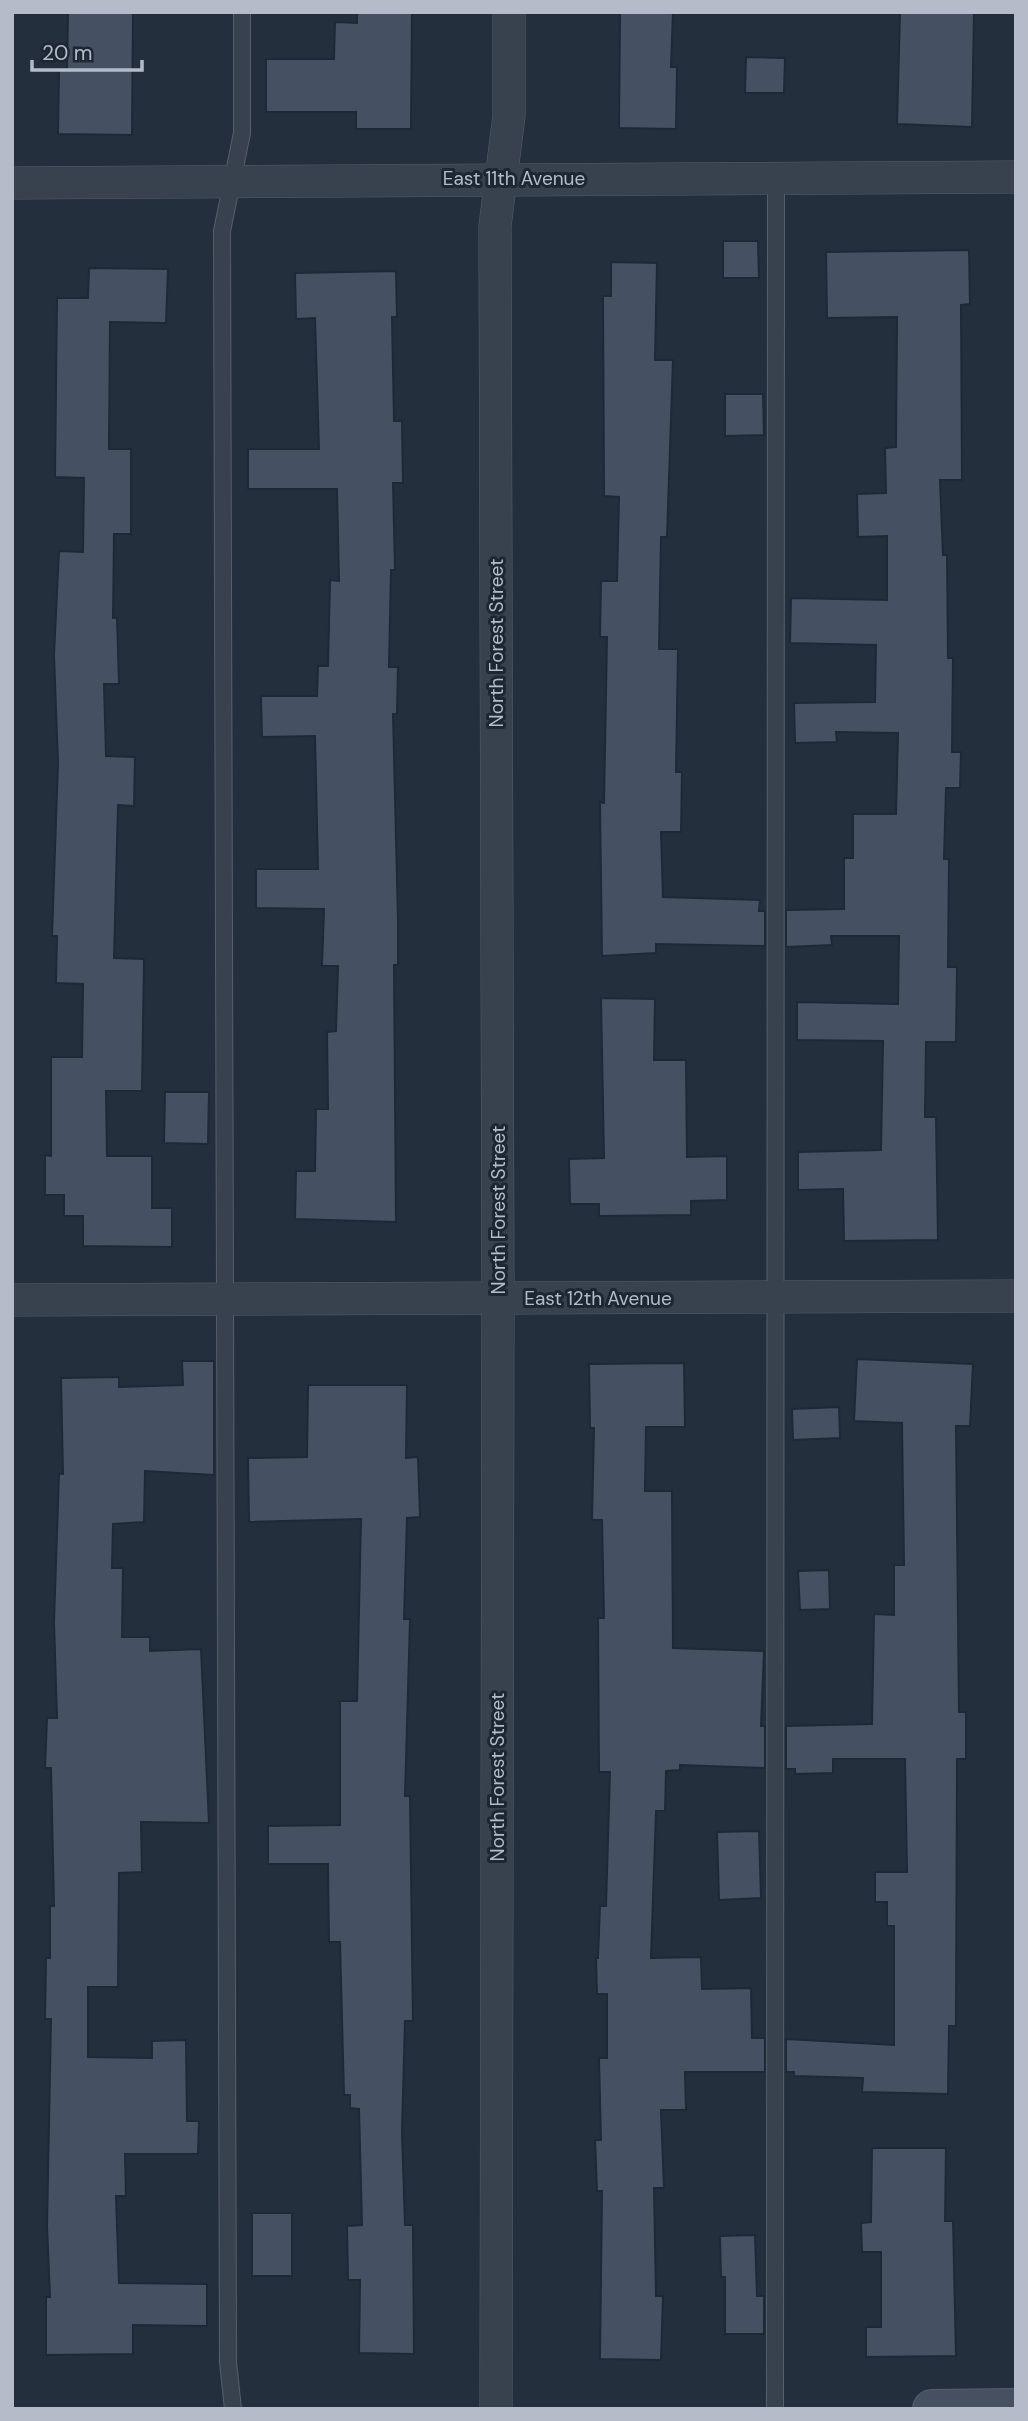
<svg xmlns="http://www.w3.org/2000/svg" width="1028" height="2421" viewBox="0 0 1028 2421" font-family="'DM Sans',sans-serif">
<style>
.building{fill:#455162;stroke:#1f2835;stroke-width:2}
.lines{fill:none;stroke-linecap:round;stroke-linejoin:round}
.lane-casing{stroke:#565f6c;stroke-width:18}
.street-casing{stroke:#565f6c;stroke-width:33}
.secondary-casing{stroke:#565f6c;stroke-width:40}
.lane{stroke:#38414e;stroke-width:16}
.street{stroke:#38414e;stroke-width:32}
.secondary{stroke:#465061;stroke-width:38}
.labels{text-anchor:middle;stroke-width:6;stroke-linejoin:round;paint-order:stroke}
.street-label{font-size:19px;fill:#b4bcc9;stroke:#1d2633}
</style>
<rect width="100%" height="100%" fill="#242f3e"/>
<g class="building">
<polygon points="68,12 133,12 132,135 58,134 59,69 67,69"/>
<polygon points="357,12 412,12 411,129 356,129 356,112 266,112 266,59 334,59 335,22 357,23"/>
<polygon points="620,12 673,12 671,67 677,67 676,129 619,128"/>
<polygon points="900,12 974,12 972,127 897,124"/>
<polygon points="746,57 785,58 784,93 745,93"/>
<polygon points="723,241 758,241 759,278 723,278"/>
<polygon points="969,250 970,304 961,305 962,480 940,480 943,555 947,555 948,658 953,658 952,752 961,752 960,788 946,788 944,859 949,859 948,967 957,967 956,1042 926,1042 925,1117 936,1117 938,1240 844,1241 843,1189 798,1190 798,1152 881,1150 883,1041 797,1040 797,1002 898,1004 899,936 831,936 832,945 786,947 786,910 844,909 844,858 853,858 853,814 896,814 898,733 836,732 837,742 795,743 794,703 875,702 876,645 790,643 791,598 887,600 887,536 858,537 857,494 886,493 885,448 896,447 897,317 827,318 826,252"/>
<polygon points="611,262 657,263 655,360 673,360 667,537 661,537 659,649 678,649 676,772 682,772 681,832 661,832 663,897 760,900 759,911 765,911 765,946 656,944 656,953 602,956 600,802 604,803 607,637 600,637 601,581 617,581 619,497 604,496 603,296 611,296"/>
<polygon points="89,268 168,269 166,323 110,322 109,449 131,449 131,534 114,534 113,618 117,618 119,684 104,684 106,756 135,757 134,806 118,805 114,958 144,959 142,1091 106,1091 107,1156 152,1156 152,1208 172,1208 172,1247 83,1246 83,1216 64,1216 64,1195 45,1195 45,1155 51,1156 51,1057 82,1057 83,984 56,983 57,936 52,936 58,763 54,655 59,551 83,552 84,478 55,477 57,298 88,298"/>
<polygon points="396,271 397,317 392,317 394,421 402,421 403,483 393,483 395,570 391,570 389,667 398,667 397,714 393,714 398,920 398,965 394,965 396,1222 295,1219 296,1171 315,1171 316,1109 328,1109 327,1032 336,1031 338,966 322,966 324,909 256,908 256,869 318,869 315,736 262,737 261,696 317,696 318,666 328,666 330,580 339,581 337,489 248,489 248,449 319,449 315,318 296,319 295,273"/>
<polygon points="725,394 763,394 764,435 725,436"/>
<polygon points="601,998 655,999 654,1060 686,1060 687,1157 727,1156 727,1200 691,1201 691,1215 599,1216 599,1204 570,1204 569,1159 604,1158"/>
<polygon points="165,1092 209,1092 208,1144 164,1143"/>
<polygon points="857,1359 973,1364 970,1426 956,1426 959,1712 966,1712 966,1759 957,1759 956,2026 949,2026 948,2094 862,2092 863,2078 794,2076 794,2072 786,2072 786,2039 894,2045 894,1926 887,1926 887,1902 875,1902 875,1872 907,1872 905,1759 833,1759 833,1773 795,1774 795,1769 786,1769 786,1726 872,1724 874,1614 894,1615 894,1565 904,1565 902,1423 854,1421"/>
<polygon points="182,1361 214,1361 214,1475 145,1471 144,1522 113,1524 112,1568 123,1568 122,1637 150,1637 150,1651 201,1649 209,1823 141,1822 142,1872 119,1873 118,1987 88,1987 88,2057 152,2058 152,2041 186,2040 187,2121 199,2121 198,2154 125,2154 126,2196 116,2196 119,2283 207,2284 207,2326 133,2325 133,2354 46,2355 46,2297 50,2297 47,2226 51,2019 45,2019 46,1958 50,1958 50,1906 54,1906 51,1768 45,1768 47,1718 57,1718 54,1622 59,1474 63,1474 61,1378 119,1377 119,1387 183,1385"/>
<polygon points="684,1363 685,1427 646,1427 645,1491 672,1491 673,1648 764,1651 761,1726 765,1726 765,1768 680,1765 680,1770 666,1771 665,1811 656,1811 651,1958 701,1957 702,1989 751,1988 752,2038 765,2038 765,2072 685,2072 686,2110 661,2110 664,2188 654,2188 656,2296 663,2296 661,2360 600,2359 602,2191 597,2191 595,2140 601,2140 599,2058 607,2058 607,1994 597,1994 596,1958 598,1958 600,1906 606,1906 610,1772 599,1772 598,1618 604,1618 602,1520 592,1520 594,1428 590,1428 589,1364"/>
<polygon points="308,1385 407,1385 406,1458 418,1457 420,1517 407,1518 404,1619 410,1619 405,1796 410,1796 413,2021 405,2021 402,2132 405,2225 413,2225 414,2354 359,2353 360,2280 348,2280 347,2226 362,2225 359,2109 350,2108 350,2095 344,2095 340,1942 329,1942 328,1864 268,1864 268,1826 340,1825 340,1701 357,1701 361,1519 249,1522 248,1458 307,1457"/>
<polygon points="839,1407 840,1438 793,1440 792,1409"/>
<polygon points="829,1570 830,1609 800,1610 798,1571"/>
<polygon points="759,1831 761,1898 719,1900 717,1832"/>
<polygon points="872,2148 946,2148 945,2221 953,2221 956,2356 866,2357 866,2327 881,2327 881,2252 862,2252 861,2223 871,2222"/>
<rect x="252" y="2213" width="40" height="63"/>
<polygon points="755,2235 757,2296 764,2296 764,2334 725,2334 725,2277 721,2277 720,2236"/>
</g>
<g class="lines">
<g class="lane-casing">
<g id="lane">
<polyline points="233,2409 228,2362 222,231 242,133 242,12"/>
<polyline points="775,2409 776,178"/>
</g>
</g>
<g class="street-casing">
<g id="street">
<polyline points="12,183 1016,177"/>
<polyline points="12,1300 1016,1296"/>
<polyline points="496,2409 498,1299 495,226 509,116 509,12"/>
</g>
</g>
<g class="secondary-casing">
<polyline id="secondary" points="932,2409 1016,2408"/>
</g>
<use href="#lane" class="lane"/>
<use href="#street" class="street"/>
<use href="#secondary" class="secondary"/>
</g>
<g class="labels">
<g class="street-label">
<text x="514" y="185">East 11th Avenue</text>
<text transform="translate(496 643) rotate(-90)" y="7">North Forest Street</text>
<text transform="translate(498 1210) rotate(-90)" y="7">North Forest Street</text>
<text x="598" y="1305">East 12th Avenue</text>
<text transform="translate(497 1777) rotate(-90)" y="7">North Forest Street</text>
</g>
</g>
<rect width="1028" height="2421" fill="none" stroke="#b4bcc9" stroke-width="28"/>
<path d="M32 60v10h110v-10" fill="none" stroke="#b4bcc9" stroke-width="3.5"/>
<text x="42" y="60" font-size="21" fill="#b4bcc9" stroke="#1d2633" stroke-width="5" paint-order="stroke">20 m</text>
</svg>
